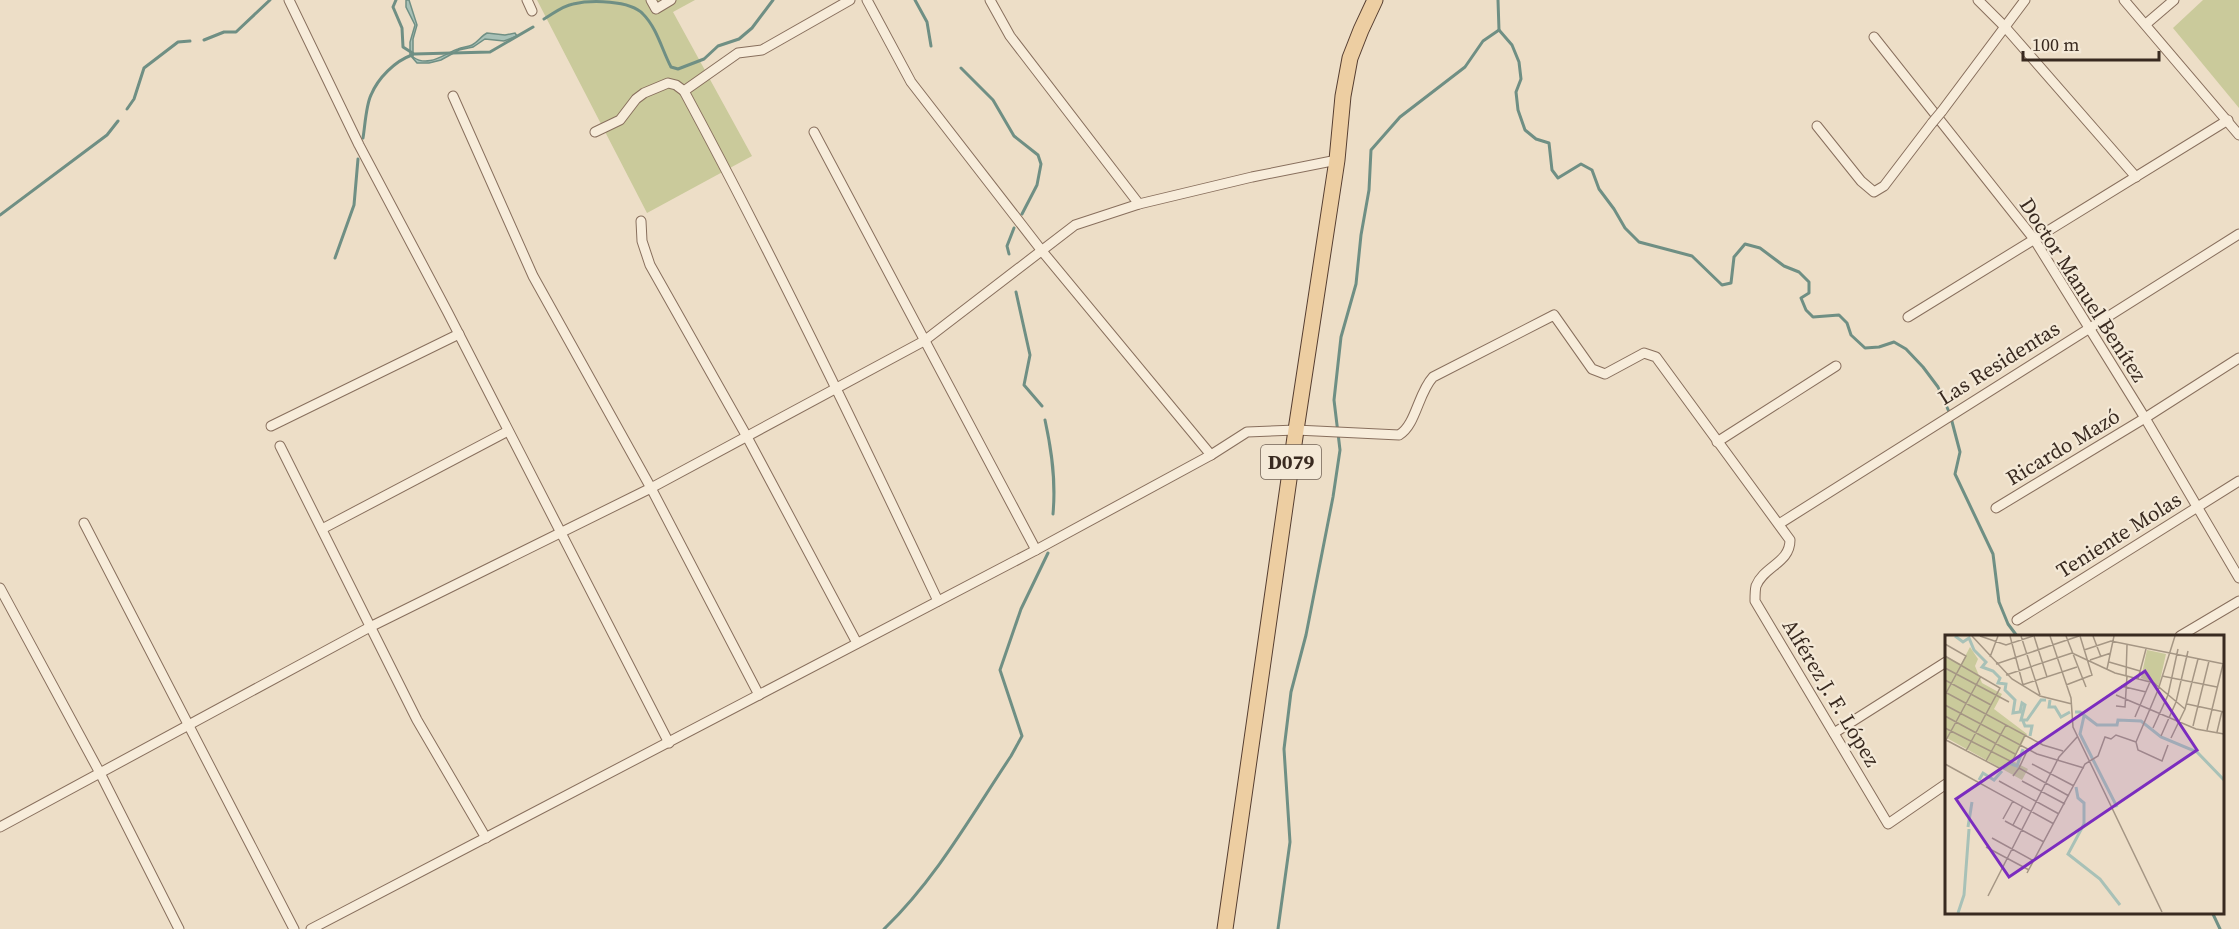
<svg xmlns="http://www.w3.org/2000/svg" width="2239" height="929" viewBox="0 0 2239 929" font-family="'Source Serif 4',serif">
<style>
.green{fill:#caca9b}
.water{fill:#a8c1b7;stroke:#6f8f84;stroke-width:1.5}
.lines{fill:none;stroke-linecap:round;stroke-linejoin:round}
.stream{stroke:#6f8f84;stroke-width:3}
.street-casing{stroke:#886f5d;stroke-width:11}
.primary-casing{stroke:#563e31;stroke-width:17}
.street{stroke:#f7ecda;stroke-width:9}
.primary{stroke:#edcea2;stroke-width:15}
.street-bridge-casing{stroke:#886f5d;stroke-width:11;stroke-linecap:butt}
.street-bridge{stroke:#f7ecda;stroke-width:9}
.labels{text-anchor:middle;stroke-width:4.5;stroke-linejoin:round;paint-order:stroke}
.shield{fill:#f4e9d7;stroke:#716357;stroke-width:1.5}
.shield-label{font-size:20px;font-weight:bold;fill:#392a20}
.street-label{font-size:21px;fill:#392a20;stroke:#f4e9d7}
.inset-river{fill:none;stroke:#a8c1b7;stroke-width:3}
.inset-road{fill:none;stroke:#a59684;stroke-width:1.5}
.view{fill:#7b2cbf;fill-opacity:0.15;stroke:#7b2cbf;stroke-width:3}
.inset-edge{fill:none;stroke:#392a20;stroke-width:3}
</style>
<rect width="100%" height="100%" fill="#eddec7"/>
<g class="green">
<polygon points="537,0 695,0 673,12 752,156 647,213"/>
<polygon points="2203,0 2239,0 2239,108 2173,28"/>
</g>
<path class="water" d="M406,0H409L417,25L413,39V57C428,68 444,54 458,49C462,47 468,47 472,45C478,42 481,36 487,33L505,35L515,33L517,36L504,41L485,39L473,47L459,50L441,60L429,63H417L410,55V42L415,25L406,7Z"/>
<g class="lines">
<g class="stream">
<polyline points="396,0 393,7 402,28 403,47 414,54 490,52 533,27"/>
<polyline points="915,0 927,22 931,46"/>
<polyline points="1498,0 1499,30 1512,45 1519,62 1521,79 1516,92 1518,110 1525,130 1536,139 1549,143 1552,170 1558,178 1581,164 1592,170 1599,189 1614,209 1625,228 1639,242 1692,256 1722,285 1731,283 1734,257 1745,244 1760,248 1784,266 1799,272 1809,282 1809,293 1801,298 1806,310 1813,317 1839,315 1847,323 1851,335 1865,348 1879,347 1894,342 1906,349 1923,367 1938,387 1950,414 1960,452 1955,474 1993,554 1999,602 2008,624 2017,636"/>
<path d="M544,19C553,14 562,6 573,4C591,0 630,0 643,14C657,28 662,50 671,67L678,69L704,59L718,46L739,39L752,28L773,0"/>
<polyline points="204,40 224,32 236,32 270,0"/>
<polyline points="961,68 993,100 1014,136 1038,155 1041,164 1037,185 1022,214"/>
<polyline points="127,109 134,99 144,68 178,42 190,41"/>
<path d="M363,138C365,126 366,105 371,95C378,78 395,61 412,55"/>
<polyline points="0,215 107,135 118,121"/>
<polyline points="1009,254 1007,246 1014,228"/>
<polyline points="335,258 354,205 358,159"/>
<polyline points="1016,292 1030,355 1024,385 1042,406"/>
<path d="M1045,420C1052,452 1056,481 1053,514"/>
<polyline points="2212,912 2220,929"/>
<path d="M884,929C936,879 971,816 1011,756L1022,736L1000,670L1021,609L1048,553"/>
<polyline points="1278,929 1290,842 1284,749 1291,692 1306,635 1333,497 1340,450 1334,400 1341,337 1356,284 1361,235 1369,190 1371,150 1400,117 1465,67 1483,41 1499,30"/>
</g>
<g class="street-casing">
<g id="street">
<polyline points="289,0 359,145 447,311 669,743"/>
<polyline points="527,0 532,11"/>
<polyline points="651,0 656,9 671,0"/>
<polyline points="867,0 911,82 1042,251 1211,455"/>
<polyline points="990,0 1010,36 1139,204"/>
<polyline points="1978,0 2005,27 2136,177"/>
<polyline points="2124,0 2239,135"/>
<polyline points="2146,24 2174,0"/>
<polyline points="1874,37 2034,239 2145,418 2239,578"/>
<polyline points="684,91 738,53 762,50 850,0"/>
<polyline points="453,96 533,276 651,488 759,695"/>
<polyline points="1942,111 2025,0"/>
<polyline points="1817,126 1861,181 1874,192 1884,186 1932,123"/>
<path d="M595,132L620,120L636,99L644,93L668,83L676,85L684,91C774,258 857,429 938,601"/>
<polyline points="814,132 1036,550"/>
<polyline points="641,221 642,241 650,265 746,435 857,643"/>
<polyline points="1908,317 2228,120"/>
<polyline points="271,426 459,334"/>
<polyline points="1717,442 1836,366"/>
<polyline points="280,446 417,720 486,838"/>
<polyline points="1996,508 2145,418 2239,358"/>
<polyline points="84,523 294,929"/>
<polyline points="1779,524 2239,234"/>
<polyline points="322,529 508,431"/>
<polyline points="0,588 100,773 179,929"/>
<polyline points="2017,620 2239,481"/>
<polyline points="2180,636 2239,601"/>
<polyline points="1834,733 1946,662"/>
<polyline points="0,827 370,627 651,488 924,341 1075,225 1139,204 1252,177 1337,160"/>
<path d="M311,929L1036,550L1211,455L1247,432L1296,430L1399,435C1416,425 1418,393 1433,377L1554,315L1592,369L1605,374L1644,353L1656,357L1790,540C1790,563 1764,566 1756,586C1755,590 1755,597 1755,601L1888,824L1946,784"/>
</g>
</g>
<g class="primary-casing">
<polyline id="primary" points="1225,929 1296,430 1337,160 1343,96 1350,58 1361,30 1375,0"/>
</g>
<use href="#street" class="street"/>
<use href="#primary" class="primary"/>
<g class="street-bridge-casing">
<polyline id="street-bridge" points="1932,123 1942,111"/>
</g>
<use href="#street-bridge" class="street-bridge"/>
</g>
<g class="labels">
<rect class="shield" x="1261" y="445" width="60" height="34" rx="4.5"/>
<g class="shield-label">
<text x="1291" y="469">D079</text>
</g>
<g class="street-label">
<text transform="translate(2083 290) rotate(57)" y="7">Doctor Manuel Benítez</text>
<text transform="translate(1999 363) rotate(-32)" y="7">Las Residentas</text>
<text transform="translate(2063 447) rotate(-31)" y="7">Ricardo Mazó</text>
<text transform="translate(2119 535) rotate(-32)" y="7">Teniente Molas</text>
<text transform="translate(1831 693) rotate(59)" y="7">Alférez J. F. López</text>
</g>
</g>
<g transform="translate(1945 635)">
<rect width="279" height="279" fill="#eddec7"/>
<path d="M25,12L33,24L30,31L37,48L57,59L49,74L82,99L68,126L83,134L77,145L0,102V21L16,29ZM202,15L221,19L214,50L196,43Z" fill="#caca9b"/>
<path class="inset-river" d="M10,1L18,7L24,3L29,15L41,27L37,32L48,36L55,43L53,48L61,49L60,55L70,65L68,78L75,77L77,68L80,70L76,85H82L96,65H101M105,65L104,72H110L116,82L125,77M130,77H135L152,90H172L173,85L196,86L216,102L252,117L279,145M139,81L135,99L172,172M78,86L80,91H87L85,101M58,134L64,128L72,131L78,114M34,145L38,138L49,145L57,136M131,152L133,163L139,168V189L123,219L155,244L175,270M23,192L27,167M13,278L19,260L24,194"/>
<path class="inset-road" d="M27,1L67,44L95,61L127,69M35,1L61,10L88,1M65,1L78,50M76,1L95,60M89,1L102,42M105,1L126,63L128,92L217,277M121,1L141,52M148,1L156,22M0,9L21,21L0,60M139,15L166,6L279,29M127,18L170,38L209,48L240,74L253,24M0,21L55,53L21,116M45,22L53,1M145,25L166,18M164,27L195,36M51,29L134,1M0,33L64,67M162,34L169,1M61,40L127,18M181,41L182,10M217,41L272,52M193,44L201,14M0,45L46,70M77,50L132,32M121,50L147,40L135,1M176,51L201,57M0,57L98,110L118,116M171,60L251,94L279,99M242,69L279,77M0,70L92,119L139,133M171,71L180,72L182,41M0,81L70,119M190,82L205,47M248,91L264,26M0,93L67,127L80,100M208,93L223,60L233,14M262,95L278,29M272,97L277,76M216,101L231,67L243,16M226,103L240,74M1,105L56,134M0,107L36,41M191,107L213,55L230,1M191,107L193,115L217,126L223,110M41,126L61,90M0,129L109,189M87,129L129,151M74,133L83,114M68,141L74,133L124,161M54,146L114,179M77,146L120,169M58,184L68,166M60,186L99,207M68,190L78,171M47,203L89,226M41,212L84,235M82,238L140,129L153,121L160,102L166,104L171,100L191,107M43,261L114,122L133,101"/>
<path class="view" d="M200,36L252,115L64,242L11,164Z"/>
<rect width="279" height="279" class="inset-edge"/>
</g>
<path d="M2023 51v9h136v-9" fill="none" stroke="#392a20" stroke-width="3"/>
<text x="2032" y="51" font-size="18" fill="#392a20" stroke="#f4e9d7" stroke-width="4.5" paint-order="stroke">100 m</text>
</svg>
